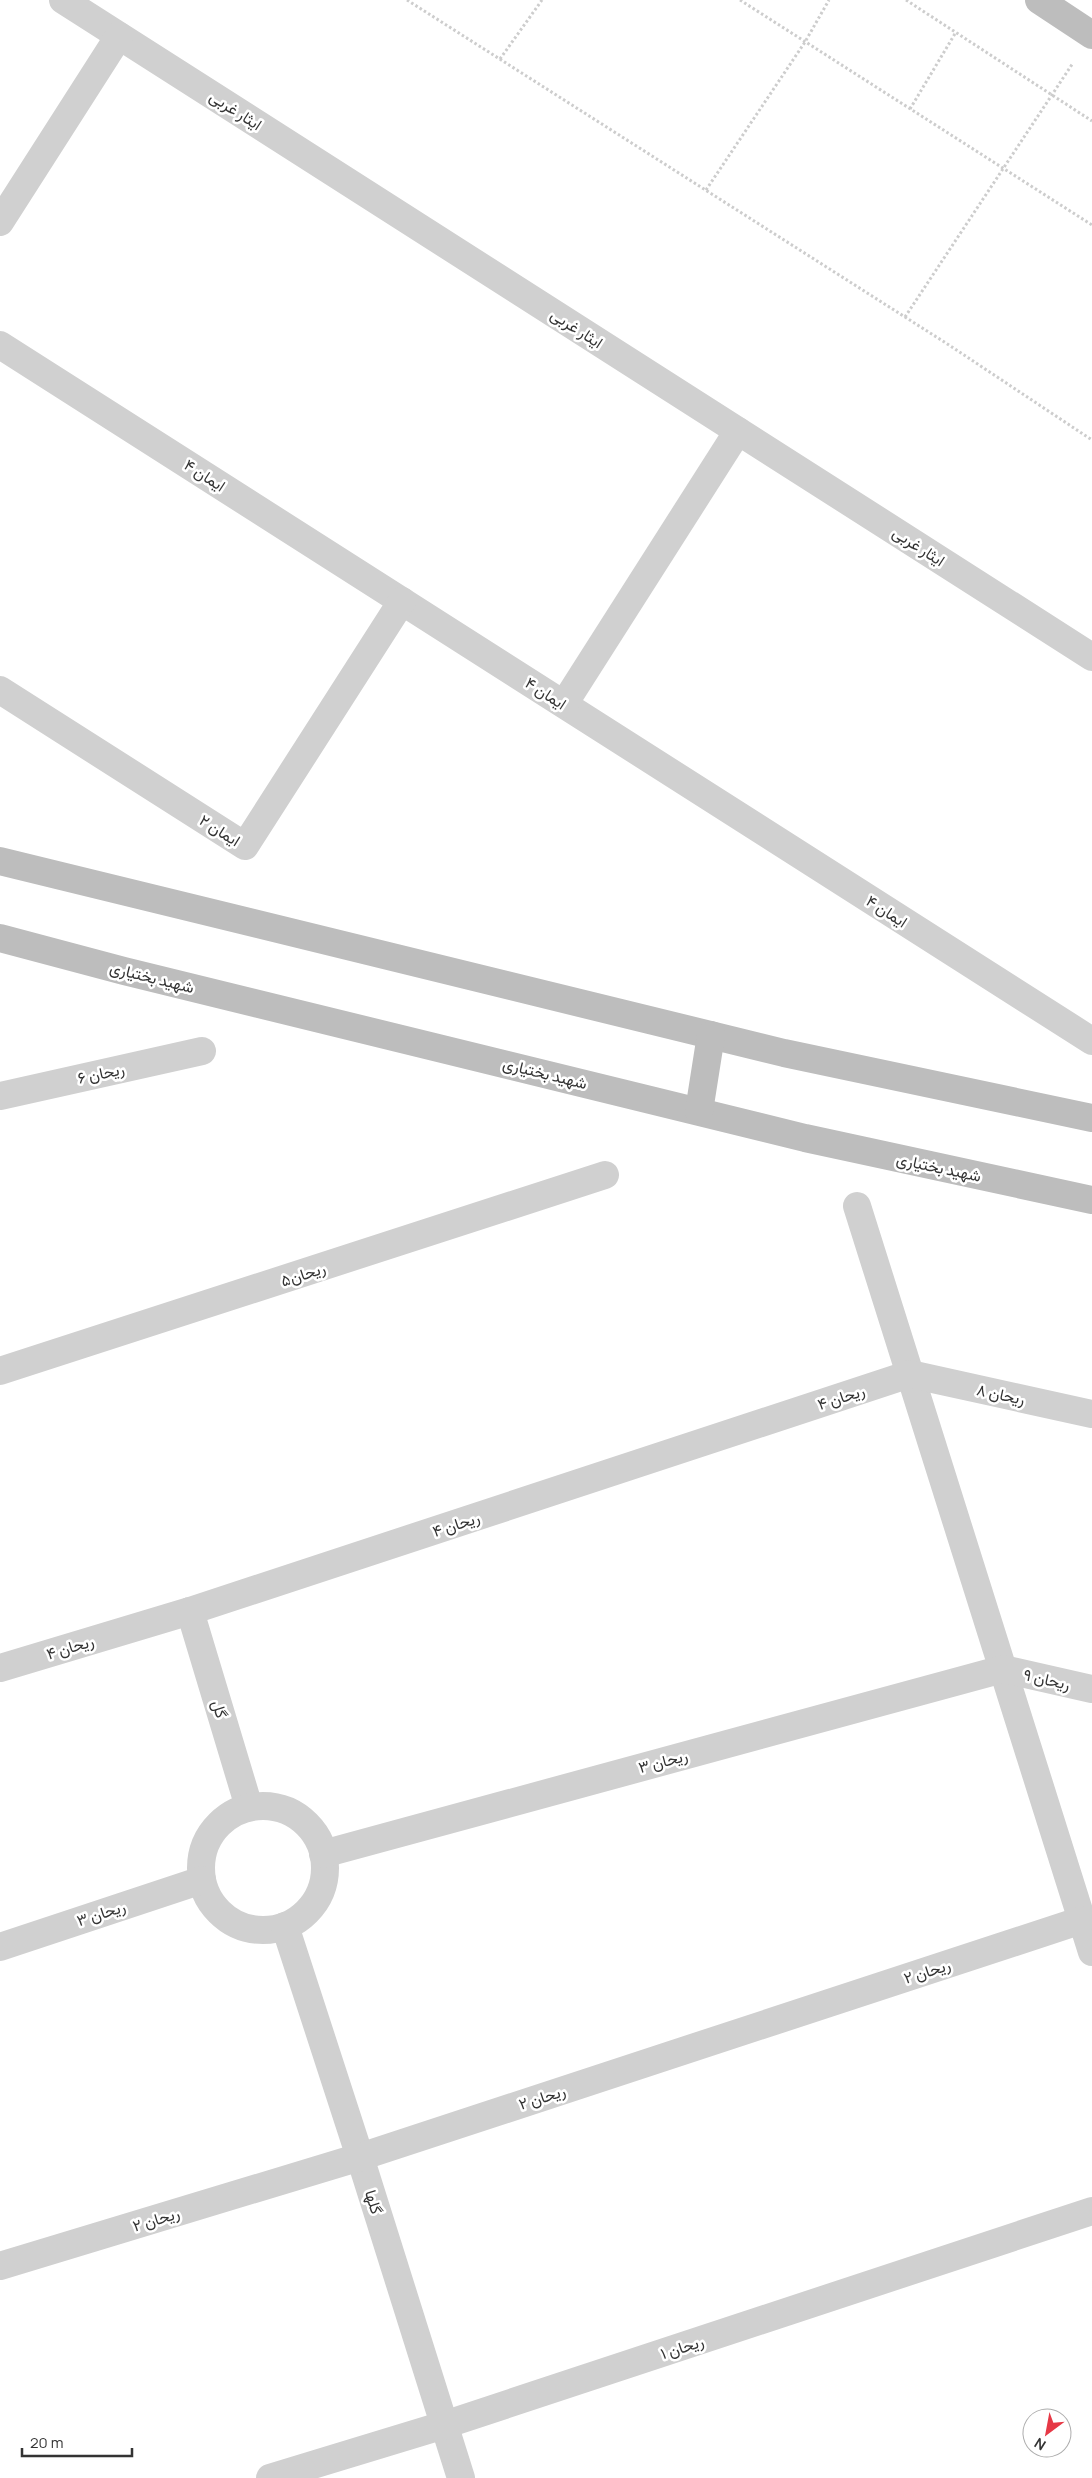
<svg xmlns="http://www.w3.org/2000/svg" width="1092" height="2478" viewBox="0 0 1092 2478" font-family="Manrope,Vazirmatn,sans-serif">
<style>
.lines{fill:none;stroke-linecap:round;stroke-linejoin:round}
.path{stroke:#cdcdcd;stroke-width:3;stroke-dasharray:2.5 2.5;stroke-linecap:butt}
.street{stroke:#d0d0d0;stroke-width:28}
.secondary{stroke:#bdbdbd;stroke-width:28}
.labels{text-anchor:middle;stroke-width:5;stroke-linejoin:round;paint-order:stroke}
.street-label{font-size:16px;fill:#333;stroke:#fff}
</style>
<rect width="100%" height="100%" fill="#fff"/>
<g class="lines">
<g class="path">
<polyline points="407,0 949,345 1092,440"/>
<polyline points="740,0 1092,225"/>
<polyline points="906,0 1092,121"/>
<polyline points="500,59 542,0"/>
<polyline points="910,109 956,32"/>
<polyline points="706,190 805,42 829,0"/>
<polyline points="905,317 1073,63"/>
</g>
<g class="street">
<polyline points="63,0 1092,657"/>
<polyline points="0,222 119,36"/>
<polyline points="0,345 1092,1041"/>
<polyline points="0,690 245,846 402,601"/>
<polyline points="564,704 738,431"/>
<polyline points="0,1096 202,1051"/>
<polyline points="857,1206 1092,1952"/>
<polyline points="0,1371 605,1175"/>
<polyline points="190,1611 249,1807"/>
<polyline points="0,1668 190,1611 910,1374 1092,1414"/>
<circle cx="263" cy="1868" r="62"/>
<polyline points="323,1854 1003,1669 1092,1689"/>
<polyline points="285,1926 360,2157 461,2478"/>
<polyline points="0,1947 202,1880"/>
<polyline points="0,2266 360,2157 1082,1920"/>
<polyline points="270,2478 444,2425 1092,2211"/>
</g>
<g class="secondary">
<polyline points="1039,0 1092,35"/>
<polyline points="0,861 784,1053 1092,1118"/>
<polyline points="0,938 124,971 805,1138 1092,1200"/>
<polyline points="699,1111 711,1035"/>
</g>
</g>
<g class="labels">
<g class="street-label">
<text transform="translate(236 110) rotate(33)" y="6">ایثار غربی</text>
<text transform="translate(577 328) rotate(33)" y="6">ایثار غربی</text>
<text transform="translate(205 475) rotate(33)" y="6">ایمان ۴</text>
<text transform="translate(919 546) rotate(33)" y="6">ایثار غربی</text>
<text transform="translate(546 693) rotate(33)" y="6">ایمان ۴</text>
<text transform="translate(220 830) rotate(32)" y="6">ایمان ۲</text>
<text transform="translate(887 911) rotate(33)" y="6">ایمان ۴</text>
<text transform="translate(152 977) rotate(14)" y="6">شهید بختیاری</text>
<text transform="translate(101 1073) rotate(-12)" y="6">ریحان ۶</text>
<text transform="translate(545 1073) rotate(14)" y="6">شهید بختیاری</text>
<text transform="translate(939 1167) rotate(12)" y="6">شهید بختیاری</text>
<text transform="translate(303 1274) rotate(-18)" y="6">ریحان۵</text>
<text transform="translate(1001 1394) rotate(12)" y="6">ریحان ۸</text>
<text transform="translate(841 1397) rotate(-18)" y="6">ریحان ۴</text>
<text transform="translate(456 1524) rotate(-18)" y="6">ریحان ۴</text>
<text transform="translate(70 1647) rotate(-17)" y="6">ریحان ۴</text>
<text transform="translate(1047 1679) rotate(13)" y="6">ریحان ۹</text>
<text transform="translate(220 1709) rotate(73)" y="6">گل</text>
<text transform="translate(663 1761) rotate(-15)" y="6">ریحان ۳</text>
<text transform="translate(101 1913) rotate(-18)" y="6">ریحان ۳</text>
<text transform="translate(927 1971) rotate(-18)" y="6">ریحان ۲</text>
<text transform="translate(542 2097) rotate(-18)" y="6">ریحان ۲</text>
<text transform="translate(374 2202) rotate(73)" y="6">گلها</text>
<text transform="translate(156 2219) rotate(-17)" y="6">ریحان ۲</text>
<text transform="translate(682 2347) rotate(-18)" y="6">ریحان ۱</text>
</g>
</g>
<g transform="translate(1047 2433) rotate(212)"><circle r="24" fill="#ffffff" stroke="#adadad"/>
<path d="M0-4L9 19L0 12L-9 19Z" fill="#e63946"/>
<text y="-8" font-size="14" font-weight="bold" text-anchor="middle" fill="#333333">N</text>
</g>
<path d="M22 2448v8h110v-8" fill="none" stroke="#333333" stroke-width="2.5"/>
<text x="30" y="2448" font-size="15" fill="#333333" stroke="#ffffff" stroke-width="4" paint-order="stroke">20 m</text>
</svg>
